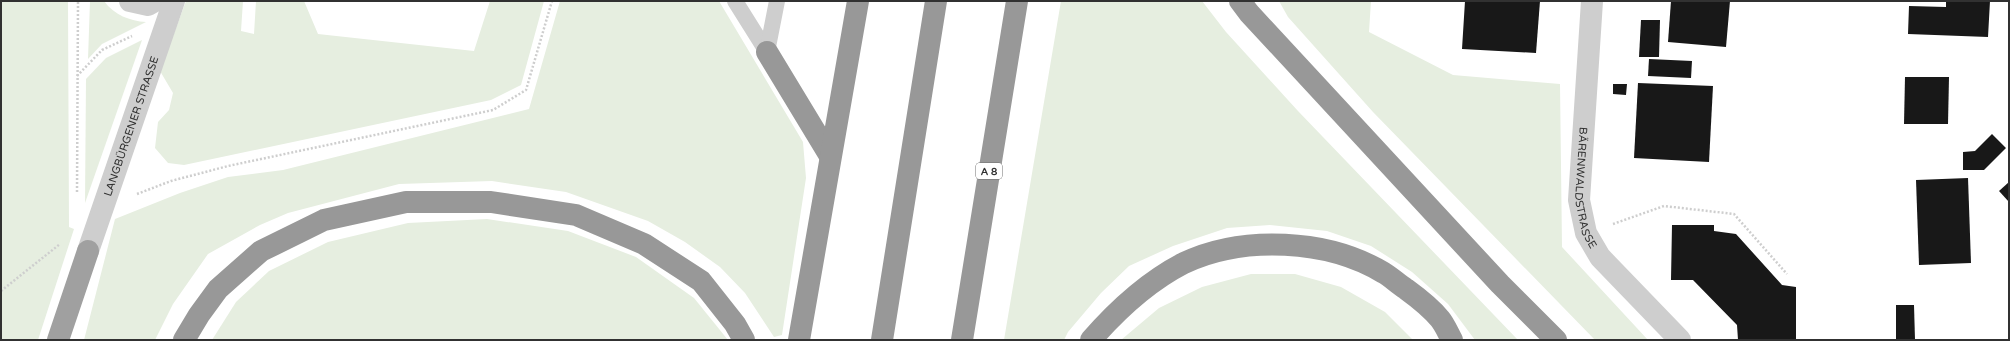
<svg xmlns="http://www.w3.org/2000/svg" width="2010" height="341" viewBox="0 0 2010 341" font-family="'Varela Round',sans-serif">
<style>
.green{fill:#e6eee0}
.building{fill:#181818}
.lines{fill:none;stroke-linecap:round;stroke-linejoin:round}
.path{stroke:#cecece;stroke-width:2.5;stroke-dasharray:2 2;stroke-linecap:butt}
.service{stroke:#cecece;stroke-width:16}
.minor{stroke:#cecece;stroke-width:22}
.trunk{stroke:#a0a0a0;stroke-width:22}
.motorway{stroke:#989898;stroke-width:22}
.labels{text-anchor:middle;stroke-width:4;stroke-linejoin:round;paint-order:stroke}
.shield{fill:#fff;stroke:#6f6f6f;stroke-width:1}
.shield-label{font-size:10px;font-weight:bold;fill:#313131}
.street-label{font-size:11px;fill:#313131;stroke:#fff}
</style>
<rect width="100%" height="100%" fill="#fff"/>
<g class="green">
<polygon points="1,1 68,1 69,227 74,229 38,340 1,340"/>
<path d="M90,1H104C114,15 130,21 146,22L102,44L88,59Z"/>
<polygon points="186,1 243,1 241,31 254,34 256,1 304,1 318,34 474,51 490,1 544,1 521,85 491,100 184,165 168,163 155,148 158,122 169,110 173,93 160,71"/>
<polygon points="560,1 719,1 803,142 806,178 782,335 774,337 745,293 720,267 685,242 648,221 566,192 492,181 399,184 288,213 260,225 208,254 173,304 155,340 84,340 115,219 180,193 228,177 283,170 529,109"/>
<polygon points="1061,1 1202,1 1226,32 1298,111 1518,340 1475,340 1448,304 1412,272 1371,246 1327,231 1270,225 1227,228 1173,246 1129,266 1101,293 1068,332 1064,340 1004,340"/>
<polygon points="1279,1 1371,1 1369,32 1453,75 1560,84 1562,247 1648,340 1595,340 1373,112 1288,17"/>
<polygon points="142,40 85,203 86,79 106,58"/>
<polygon points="487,219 568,231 636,257 694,298 728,340 212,340 236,302 269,271 328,242 408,223"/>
<polygon points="1251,274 1295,274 1341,287 1385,312 1413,340 1121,340 1159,308 1202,287"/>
</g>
<g class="building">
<polygon points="1465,1 1540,1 1536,53 1462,49"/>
<polygon points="1671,1 1730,1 1726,47 1668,42"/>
<polygon points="1946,1 1990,1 1988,37 1908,34 1909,6 1946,7"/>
<polygon points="1641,20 1660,20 1659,57 1639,57"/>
<polygon points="1649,59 1692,61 1691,78 1648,76"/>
<polygon points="1905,77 1949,77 1948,124 1904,124"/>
<polygon points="1638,83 1713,86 1709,162 1634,158"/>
<polygon points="1613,84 1627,84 1626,95 1613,94"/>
<polygon points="1992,134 2006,148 1984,170 1963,170 1963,152 1975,151"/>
<polygon points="1968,178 1971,263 1919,265 1916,180"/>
<polygon points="2009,182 2009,202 1999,191"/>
<polygon points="1672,225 1714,225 1714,231 1736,234 1782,285 1796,287 1796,340 1738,340 1737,325 1693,280 1671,280"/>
<polygon points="1896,305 1914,305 1915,340 1896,340"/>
</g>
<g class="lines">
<g class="path">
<polyline points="77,76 102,50 132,36"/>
<polyline points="77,192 78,1"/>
<polyline points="137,194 171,181 228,166 493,110 526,90 552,1"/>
<polyline points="1613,224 1664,206 1734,214 1787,274"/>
<polyline points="1,291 60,244"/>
</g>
<g class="service">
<polyline points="735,1 767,52"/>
<polyline points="767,52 777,1"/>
</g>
<g class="minor">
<polyline points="130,1 148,5 155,1"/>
<path id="s1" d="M1592,1L1579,200L1586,233L1600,257L1680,340"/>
<path id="s2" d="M88,251L174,1"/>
</g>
<polyline class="trunk" points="58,340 88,251"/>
<g class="motorway">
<polyline points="1240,1 1249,13 1500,284 1556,340"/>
<polyline points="767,52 830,156"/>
<polyline points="184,340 199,315 218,289 261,251 324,220 406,202 491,202 576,215 644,244 701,281 735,324 744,340"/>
<polyline points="799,340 858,1"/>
<polyline points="882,340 936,1"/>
<polyline points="962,340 1017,1"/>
<path d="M1091,340C1118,309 1147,282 1184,263C1243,235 1328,239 1384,273C1391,277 1398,284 1406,289C1417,297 1431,308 1440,319C1445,325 1448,333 1452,340"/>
</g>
</g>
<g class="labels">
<rect class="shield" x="976" y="163" width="26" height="16" rx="3"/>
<g class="shield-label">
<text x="989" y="175">A 8</text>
</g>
<g class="street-label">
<text dy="4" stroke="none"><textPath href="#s2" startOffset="132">LANGBÜRGENER STRASSE</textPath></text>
<text dy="4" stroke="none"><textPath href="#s1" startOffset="188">BÄRENWALDSTRASSE</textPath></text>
</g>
</g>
<rect width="2010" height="341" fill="none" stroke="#313131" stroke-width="4"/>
</svg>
